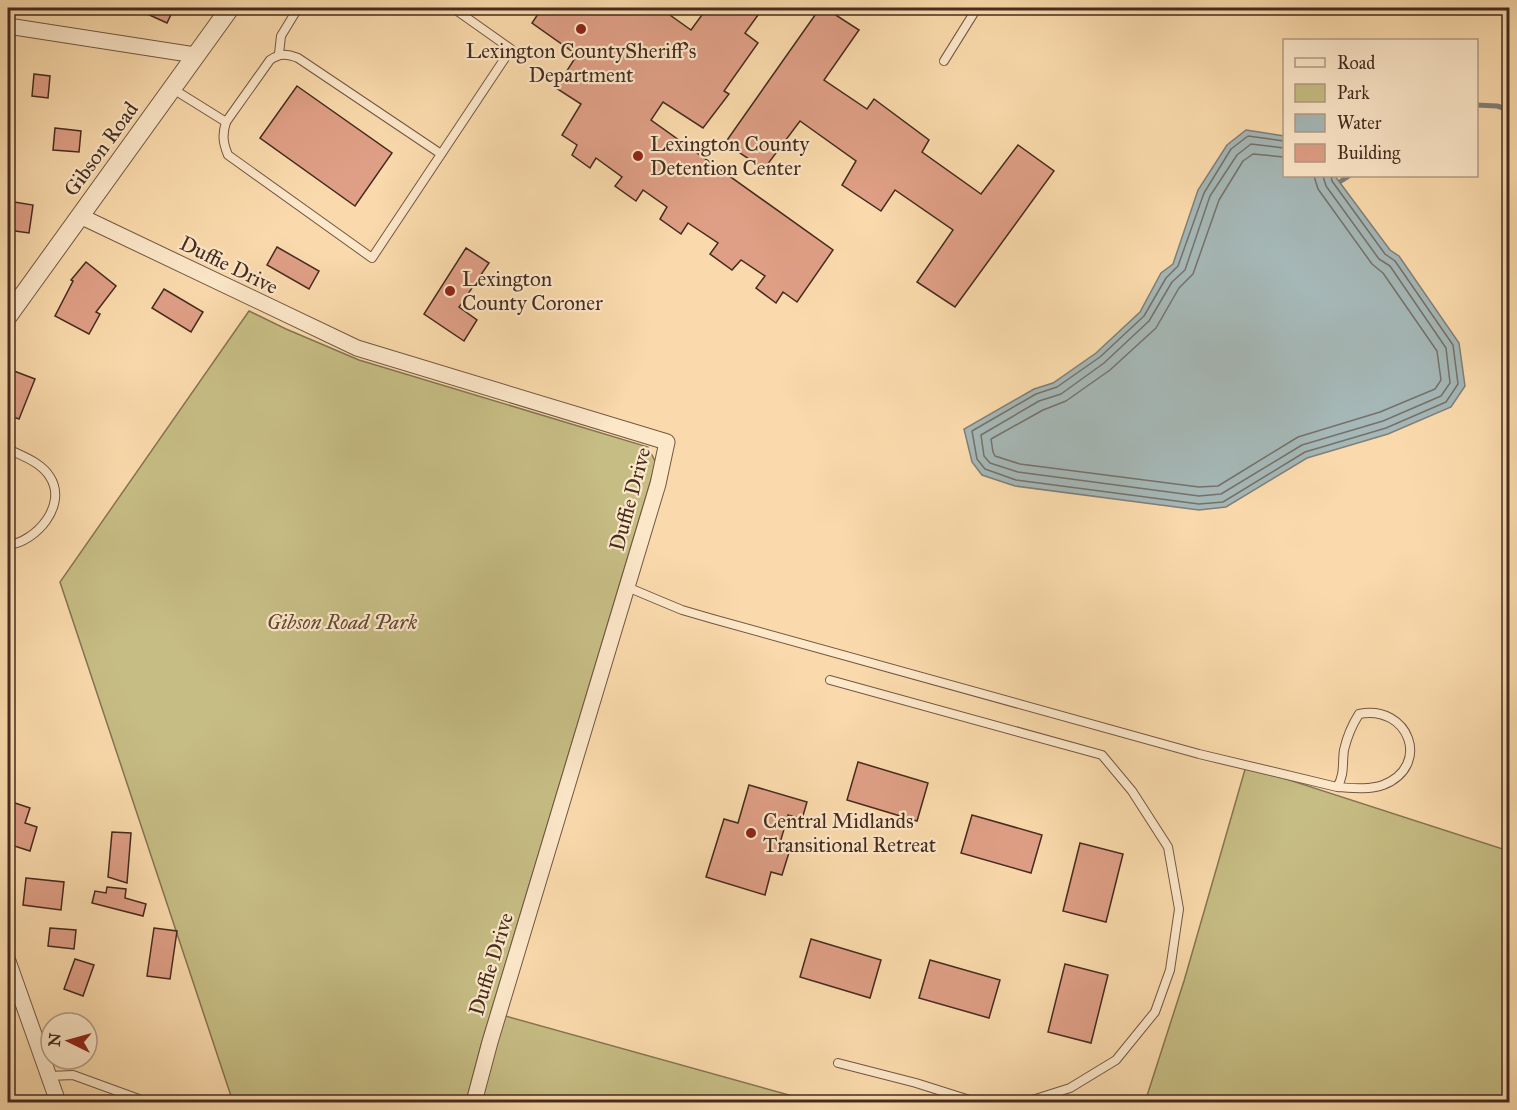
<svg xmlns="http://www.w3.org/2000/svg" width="1517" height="1110" viewBox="0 0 1517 1110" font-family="'IM FELL Great Primer',serif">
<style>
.green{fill:#c6bd84;stroke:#867452;stroke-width:1.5}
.water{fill:#a5b7b6;stroke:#7f7f7a;stroke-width:1.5}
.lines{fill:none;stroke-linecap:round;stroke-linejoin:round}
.shore{stroke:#75716a;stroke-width:1.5}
.stream{stroke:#7f7f7a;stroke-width:5}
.building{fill:#df9f86;stroke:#452b1f;stroke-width:1.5}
.service-casing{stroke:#725742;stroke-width:10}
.minor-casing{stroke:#725742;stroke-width:17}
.tertiary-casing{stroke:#725742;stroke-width:20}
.service{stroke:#fce7c9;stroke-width:8}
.minor{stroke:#fce7c9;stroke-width:15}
.tertiary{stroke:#fce7c9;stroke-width:18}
.poi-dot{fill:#8f2418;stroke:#fce7c9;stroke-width:2}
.labels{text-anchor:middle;stroke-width:4.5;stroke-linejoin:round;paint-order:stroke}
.poi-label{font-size:21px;fill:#452b1f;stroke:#fce7c9;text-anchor:start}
.street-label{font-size:21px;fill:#452b1f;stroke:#fce7c9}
.park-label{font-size:21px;font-style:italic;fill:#5f4833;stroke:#fce7c9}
</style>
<rect width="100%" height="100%" fill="#fadaac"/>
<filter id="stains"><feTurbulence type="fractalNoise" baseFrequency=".00333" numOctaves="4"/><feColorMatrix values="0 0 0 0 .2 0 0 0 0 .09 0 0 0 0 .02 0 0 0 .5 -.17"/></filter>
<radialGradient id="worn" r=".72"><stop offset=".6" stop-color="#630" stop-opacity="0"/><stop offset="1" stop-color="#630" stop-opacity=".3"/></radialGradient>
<g class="green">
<polygon points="249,311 286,329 359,360 648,447 656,463 481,1045 466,1102 233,1102 60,582"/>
<polygon points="1246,766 1509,851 1509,1102 1145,1102 1184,981"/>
<polygon points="498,1014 814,1102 479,1102"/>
</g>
<polygon class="water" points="1246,130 1284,136 1284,176 1335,176 1390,250 1399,256 1459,343 1465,386 1451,407 1388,434 1307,458 1226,507 1199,510 1015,486 982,475 972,462 964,429 1034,389 1053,383 1096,353 1140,312 1161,273 1173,264 1198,190 1227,145"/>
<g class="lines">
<g class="shore">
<polyline points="1284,141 1248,136 1231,149 1204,193 1178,266 1166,278 1144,316 1100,357 1057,387 1036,394 972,431 977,459 985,469 1016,480 1199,504 1223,502 1305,452 1386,428 1446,402 1458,384 1453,345 1395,261 1385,254 1332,181 1331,176"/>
<polyline points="1284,148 1251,144 1237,155 1210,196 1185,270 1172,282 1149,321 1104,363 1061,394 1039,401 981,435 984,456 990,463 1018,472 1199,496 1221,494 1302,445 1383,421 1441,396 1450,383 1446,348 1390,266 1379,259 1326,186 1323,176"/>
<polyline points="1284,157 1253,154 1243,161 1219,200 1193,274 1179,288 1156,328 1110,370 1066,401 1043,410 991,439 993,452 995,456 1020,464 1199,487 1218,486 1298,437 1380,412 1435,389 1441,380 1437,351 1383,273 1372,264 1318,189 1314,176"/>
</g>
<g class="stream">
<polyline points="1476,105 1497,106 1510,110"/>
<polyline points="1341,181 1349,176"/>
</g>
</g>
<g class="building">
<polygon points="134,8 174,8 167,23"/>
<polygon points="542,8 660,8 691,30 707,8 763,8 745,33 758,43 724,91 729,94 703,128 663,102 651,120 833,250 797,302 783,292 776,303 756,288 765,276 741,260 732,270 710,254 718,243 688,223 681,234 660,219 667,207 643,190 636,201 615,186 622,177 596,158 590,168 572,155 577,145 562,135 581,104 556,88 577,55 532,23"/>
<polygon points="820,8 825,8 859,30 824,80 867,109 874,99 929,140 922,152 981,194 1018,145 1054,171 955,307 917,282 953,230 895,190 881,211 842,185 856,161 800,121 764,169 725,143"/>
<polygon points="34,74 50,76 48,98 32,96"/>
<polygon points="297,86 392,153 355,206 260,138"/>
<polygon points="55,128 81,131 79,152 53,150"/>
<polygon points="8,201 33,205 29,233 8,230"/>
<polygon points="277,247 319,271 309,289 267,265"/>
<polygon points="466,248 489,263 459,307 477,320 464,341 424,314"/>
<polygon points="86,262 116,286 96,312 100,314 89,334 55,316 73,281 71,280"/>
<polygon points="164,289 203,312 191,332 152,308"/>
<polygon points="14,371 35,379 19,419 8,415 8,385"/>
<polygon points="858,762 928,783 917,821 847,800"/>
<polygon points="749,785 807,802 802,819 788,815 780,843 791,846 782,875 771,872 765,895 706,877 724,819 738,823"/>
<polygon points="12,802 30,808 25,823 37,827 30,851 8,844 8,814"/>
<polygon points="972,815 1042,835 1031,873 961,853"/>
<polygon points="112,832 131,833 127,883 108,877"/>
<polygon points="1080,843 1123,854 1106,922 1063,911"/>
<polygon points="26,878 64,882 61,910 23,905"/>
<polygon points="107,887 126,889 125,898 146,904 143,916 92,903 95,891 106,893"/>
<polygon points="50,928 76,930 74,949 48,946"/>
<polygon points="154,928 177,931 170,979 147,976"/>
<polygon points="811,939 881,960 870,998 800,977"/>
<polygon points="75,959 94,965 83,996 64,989"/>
<polygon points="930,960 1000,980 989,1018 919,998"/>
<polygon points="1065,964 1108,975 1091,1043 1048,1032"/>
</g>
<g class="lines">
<g class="service-casing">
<g id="service">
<polyline points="279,54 281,36 298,8"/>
<polyline points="944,61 977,8"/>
<path d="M173,89L226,122C222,135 223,143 228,155L372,258L511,49L453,8"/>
<path d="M226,122L270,60C280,53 287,54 298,58L441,154"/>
<path d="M8,449C22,456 41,462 50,477C68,505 36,542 8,545"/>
<path d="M627,587L682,610L713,619L1199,754L1337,787C1345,775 1342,763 1344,750C1347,737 1352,725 1359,714C1409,704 1432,766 1383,785C1369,790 1352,788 1337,787"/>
<polyline points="830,680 1102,755 1132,791 1168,847 1179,909 1170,970 1155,1012 1116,1060 1070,1088 1026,1102"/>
<polyline points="838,1063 916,1083 976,1102"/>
<polyline points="49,1076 73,1075 147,1102"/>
</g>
</g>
<g class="minor-casing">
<g id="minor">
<polyline points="8,26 195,55"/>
<polyline points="80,216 357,348 667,442 658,484 490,1042 474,1102"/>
<polyline points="8,961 58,1102"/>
</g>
</g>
<g class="tertiary-casing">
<polyline id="tertiary" points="8,316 230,8"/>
</g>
<use href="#service" class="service"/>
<use href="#minor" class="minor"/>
<use href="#tertiary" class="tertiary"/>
</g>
<g class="poi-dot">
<circle cx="581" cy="29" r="6"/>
<circle cx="638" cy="156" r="6"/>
<circle cx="450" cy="291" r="6"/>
<circle cx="751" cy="833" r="6"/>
</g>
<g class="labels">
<g class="poi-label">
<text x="581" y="58" text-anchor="middle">Lexington CountySheriff's<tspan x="581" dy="24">Department</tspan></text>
<text x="650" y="151">Lexington County<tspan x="650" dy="24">Detention Center</tspan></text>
<text x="462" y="286">Lexington<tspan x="462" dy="24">County Coroner</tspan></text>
<text x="763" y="828">Central Midlands<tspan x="763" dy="24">Transitional Retreat</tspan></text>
</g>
<g class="street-label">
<text transform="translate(101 149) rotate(-54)" y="7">Gibson Road</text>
<text transform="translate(229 265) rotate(26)" y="7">Duffie Drive</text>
<text transform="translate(630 499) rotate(-75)" y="7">Duffie Drive</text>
<text transform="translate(491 964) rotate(-73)" y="7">Duffie Drive</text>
</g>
<g class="park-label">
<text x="342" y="629">Gibson Road Park</text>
</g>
</g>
<rect width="1517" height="1110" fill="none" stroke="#fadaac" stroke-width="30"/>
<rect x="9" y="9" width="1499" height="1092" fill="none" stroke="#452b1f" stroke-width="3"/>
<rect x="15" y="15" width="1487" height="1080" fill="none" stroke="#452b1f" stroke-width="1.5"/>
<rect x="1283" y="39" width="195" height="138" fill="#fce7c9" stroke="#b39c85" stroke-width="1.5"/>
<rect x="1295" y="58" width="30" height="9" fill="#fce7c9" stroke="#b39c85" stroke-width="1.5"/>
<text x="1337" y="69" font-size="18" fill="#452b1f">Road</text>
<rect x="1295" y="84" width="30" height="18" fill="#c6bd84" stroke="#b39c85" stroke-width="1.5"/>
<text x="1337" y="99" font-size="18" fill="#452b1f">Park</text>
<rect x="1295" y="114" width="30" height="18" fill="#a5b7b6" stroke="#b39c85" stroke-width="1.5"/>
<text x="1337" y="129" font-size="18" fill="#452b1f">Water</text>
<rect x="1295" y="144" width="30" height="18" fill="#df9f86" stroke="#b39c85" stroke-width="1.5"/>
<text x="1337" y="159" font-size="18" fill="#452b1f">Building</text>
<g transform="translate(69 1041) rotate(275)"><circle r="28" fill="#fce7c9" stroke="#b39c85" stroke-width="1.5"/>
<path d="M0-4.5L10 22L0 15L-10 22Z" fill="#8f2418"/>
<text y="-9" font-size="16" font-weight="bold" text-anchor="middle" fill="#452b1f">N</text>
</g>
<rect width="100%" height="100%" filter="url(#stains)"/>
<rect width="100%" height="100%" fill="url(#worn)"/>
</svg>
